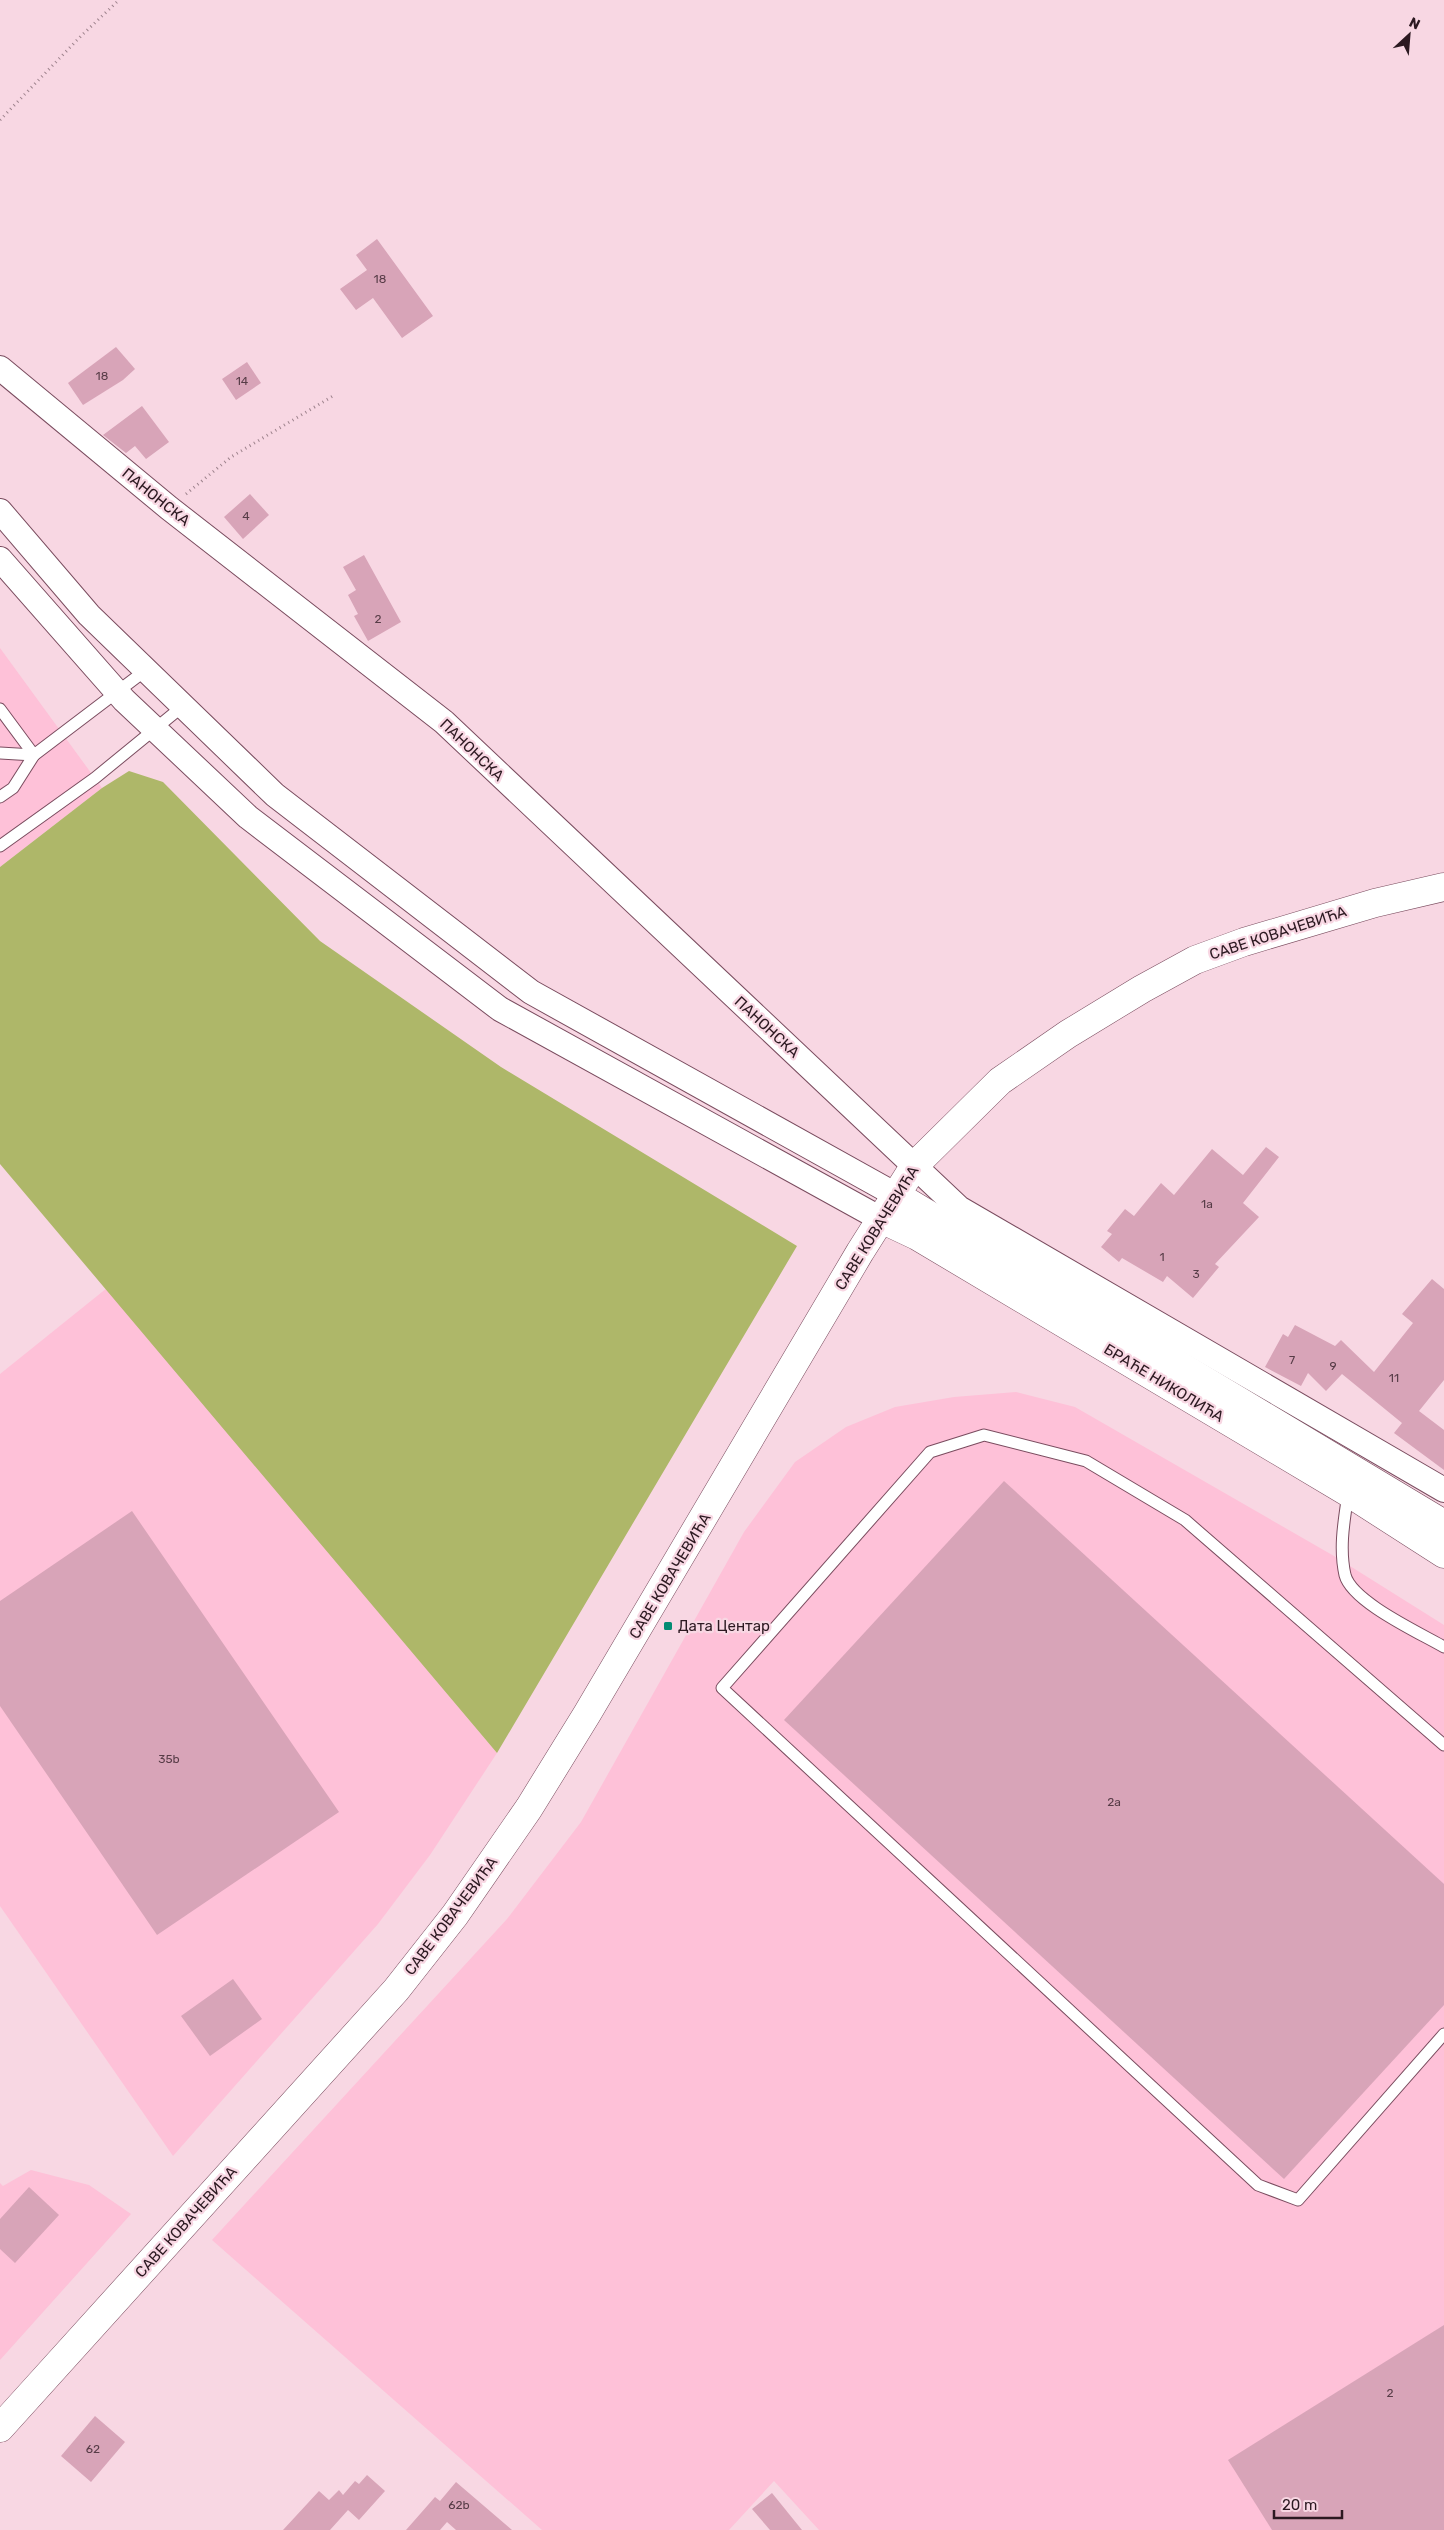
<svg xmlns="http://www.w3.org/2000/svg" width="1444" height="2530" viewBox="0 0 1444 2530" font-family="Rubik,sans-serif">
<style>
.built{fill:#fec1d8}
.green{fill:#aeb769}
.building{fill:#d8a4b8}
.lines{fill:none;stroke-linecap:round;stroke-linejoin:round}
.service-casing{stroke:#7a4c5f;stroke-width:13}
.minor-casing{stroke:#7a4c5f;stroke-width:26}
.tertiary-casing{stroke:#7a4c5f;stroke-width:29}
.path{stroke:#9e838d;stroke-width:3;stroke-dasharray:1 4;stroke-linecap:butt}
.service{stroke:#fff;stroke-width:11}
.minor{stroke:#fff;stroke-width:24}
.tertiary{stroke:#fff;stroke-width:28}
.poi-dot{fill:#048c73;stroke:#f8d7e3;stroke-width:2}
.labels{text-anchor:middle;stroke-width:4.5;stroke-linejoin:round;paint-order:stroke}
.number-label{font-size:12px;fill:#573c47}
.street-label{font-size:15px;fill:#2c1921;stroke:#f8d7e3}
.poi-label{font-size:15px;fill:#2c1921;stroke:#f8d7e3;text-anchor:start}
</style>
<rect width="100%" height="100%" fill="#f8d7e3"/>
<g class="built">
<polygon points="0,648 102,788 0,867"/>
<polygon points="107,1288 497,1753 430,1855 378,1924 173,2156 0,1906 0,1374"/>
<polygon points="1016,1392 1075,1407 1334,1556 1444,1625 1444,2530 819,2530 774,2481 729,2530 542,2530 212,2240 507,1919 581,1822 744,1532 795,1462 846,1427 895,1407 954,1397"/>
<polygon points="31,2170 89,2185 131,2214 0,2360 0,2183 3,2186"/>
</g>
<polygon class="green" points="129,771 163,782 320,941 501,1067 797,1246 497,1753 0,1164 0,867 102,788"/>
<g class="building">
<polygon points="377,239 433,316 402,338 373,298 356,310 340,289 367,270 356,255"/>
<polygon points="116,347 135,369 123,380 83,405 68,383"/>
<polygon points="247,362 261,383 236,400 222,379"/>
<polygon points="142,406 169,442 146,459 135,446 126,453 103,435"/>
<polygon points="250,494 269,515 243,539 224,517"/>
<polygon points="364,555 401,622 368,641 354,616 358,614 348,595 356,590 343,567"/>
<polygon points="1266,1147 1279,1157 1243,1203 1259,1217 1215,1264 1219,1267 1193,1298 1167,1276 1163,1282 1122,1258 1119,1262 1101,1247 1112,1234 1107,1231 1125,1209 1134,1216 1161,1183 1174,1195 1212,1149 1243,1175"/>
<polygon points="1432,1279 1444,1289 1444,1380 1419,1411 1444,1430 1444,1470 1394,1433 1402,1423 1342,1374 1326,1391 1308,1373 1301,1386 1265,1367 1283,1334 1288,1337 1295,1325 1335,1346 1341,1340 1374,1372 1413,1323 1402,1314"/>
<polygon points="1004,1481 1444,1884 1444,2005 1284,2179 784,1720"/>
<polygon points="132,1511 339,1812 157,1935 0,1706 0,1601"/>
<polygon points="233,1979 262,2019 210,2056 181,2016"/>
<polygon points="29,2187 59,2215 15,2263 0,2249 0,2219"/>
<polygon points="1444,2325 1444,2530 1272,2530 1228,2460"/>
<polygon points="95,2416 125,2442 91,2482 61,2456"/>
<polygon points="367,2475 385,2491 359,2520 348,2510 330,2530 283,2530 319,2491 329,2500 339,2490 343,2495 355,2481 359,2484"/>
<polygon points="456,2482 512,2530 456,2530 447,2522 440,2530 406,2530 435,2497 440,2501"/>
<polygon points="772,2493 802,2530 770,2530 752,2509"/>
</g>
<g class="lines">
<g class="service-casing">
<g id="service">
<polyline points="0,709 34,755 13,788 0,797"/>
<polyline points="0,753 34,755 146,670"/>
<polyline points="0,846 95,778 183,706"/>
<path d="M1348,1494C1344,1521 1339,1548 1345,1575C1352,1602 1420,1633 1444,1647"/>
<polyline points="1444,1745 1185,1520 1086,1461 984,1435 930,1452 722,1688 1258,2185 1298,2200 1444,2034"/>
</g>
</g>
<g class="minor-casing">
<g id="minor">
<polyline points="0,368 169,508 444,722 959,1208 1444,1490"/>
<polyline points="0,511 89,615 275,795 531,992 896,1195"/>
<polyline points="0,559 124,700 248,817 500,1009 881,1219"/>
</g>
</g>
<g class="tertiary-casing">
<g id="tertiary">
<polyline points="896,1195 1444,1524"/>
<polyline points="881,1219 917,1236 1349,1493 1444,1554"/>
<polyline points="0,2428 396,1990 455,1915 529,1808 587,1714 860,1252 915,1165 1000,1081 1068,1034 1142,989 1195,960 1244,942 1375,903 1444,887"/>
</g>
</g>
<g class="path">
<polyline points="0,120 81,36 119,0"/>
<polyline points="186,494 231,457 333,396"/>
</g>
<use href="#service" class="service"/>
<use href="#minor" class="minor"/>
<use href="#tertiary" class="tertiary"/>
</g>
<rect class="poi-dot" x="663" y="1621" width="10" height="10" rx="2.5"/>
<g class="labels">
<g class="number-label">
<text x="380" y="283">18</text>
<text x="102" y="380">18</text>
<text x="242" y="385">14</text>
<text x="246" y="520">4</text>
<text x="378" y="623">2</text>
<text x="1207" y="1208">1a</text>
<text x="1162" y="1261">1</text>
<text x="1196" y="1278">3</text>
<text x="1292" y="1364">7</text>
<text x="1333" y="1370">9</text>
<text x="1394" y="1382">11</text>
<text x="169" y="1763">35b</text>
<text x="1114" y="1806">2a</text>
<text x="1390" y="2397">2</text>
<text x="93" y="2453">62</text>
<text x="459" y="2509">62b</text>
</g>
<g class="street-label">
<text transform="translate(156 497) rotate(39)" y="5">ПАНОНСКА</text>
<text transform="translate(472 750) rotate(44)" y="5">ПАНОНСКА</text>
<text transform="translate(1278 933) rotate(-18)" y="5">САВЕ КОВАЧЕВИЋА</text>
<text transform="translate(767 1027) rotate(43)" y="5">ПАНОНСКА</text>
<text transform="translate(877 1228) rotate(-58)" y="5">САВЕ КОВАЧЕВИЋА</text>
<text transform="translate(1164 1383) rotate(31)" y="5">БРАЋЕ НИКОЛИЋА</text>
<text transform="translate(670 1576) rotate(-59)" y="5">САВЕ КОВАЧЕВИЋА</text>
<text transform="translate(451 1916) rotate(-53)" y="5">САВЕ КОВАЧЕВИЋА</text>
<text transform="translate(186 2222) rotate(-48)" y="5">САВЕ КОВАЧЕВИЋА</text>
</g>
<g class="poi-label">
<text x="678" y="1631">Дата Центар</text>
</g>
</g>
<g transform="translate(1409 35) rotate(26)" stroke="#f8d7e3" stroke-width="4" paint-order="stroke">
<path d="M0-4L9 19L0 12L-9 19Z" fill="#2c1921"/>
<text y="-8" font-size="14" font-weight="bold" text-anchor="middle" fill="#2c1921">N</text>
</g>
<path d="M1274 2510v8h68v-8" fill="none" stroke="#2c1921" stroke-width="2.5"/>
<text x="1282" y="2510" font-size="15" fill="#2c1921" stroke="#f8d7e3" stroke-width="4" paint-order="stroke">20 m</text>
</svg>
